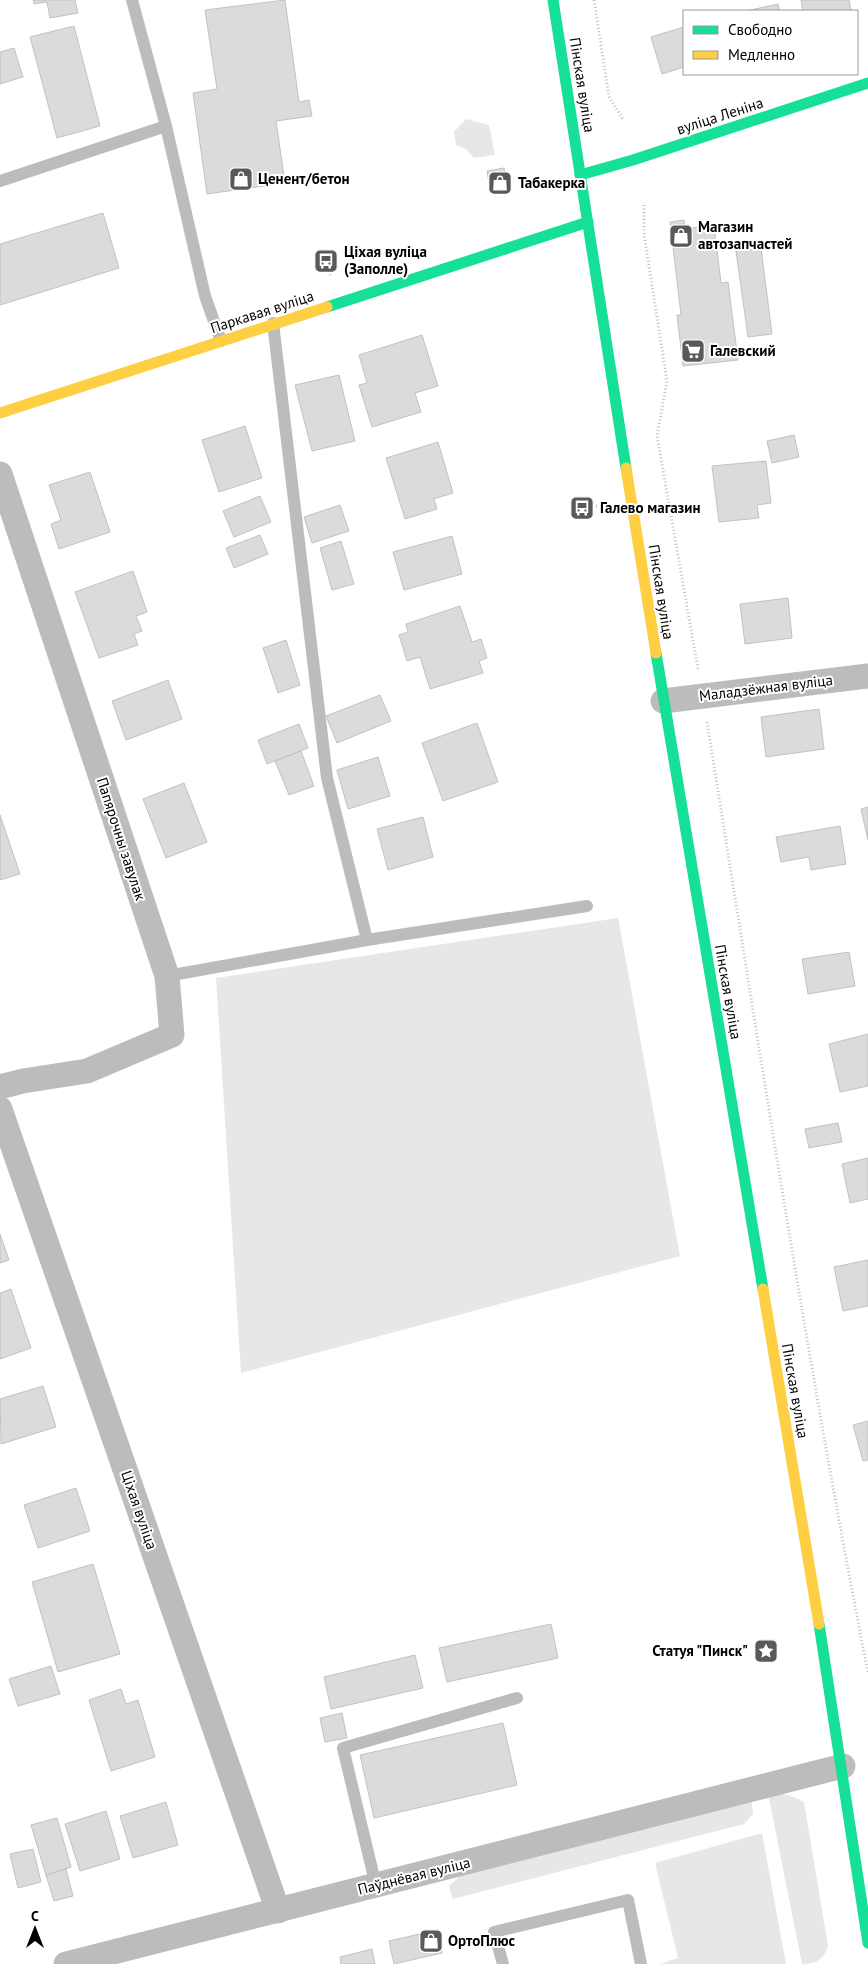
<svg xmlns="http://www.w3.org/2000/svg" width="868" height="1964" viewBox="0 0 868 1964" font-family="'PT Sans',sans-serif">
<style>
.green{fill:#e7e7e7}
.building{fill:#dbdbdb;stroke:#c2c2c2}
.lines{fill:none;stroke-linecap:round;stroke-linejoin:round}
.path{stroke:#c2c2c2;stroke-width:3;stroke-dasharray:1 2.5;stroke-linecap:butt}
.lane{stroke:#bcbcbc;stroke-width:12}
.street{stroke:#bcbcbc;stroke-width:25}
.fast{stroke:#16e098;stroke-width:11}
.slow{stroke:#ffcf43;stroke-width:11}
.labels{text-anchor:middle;stroke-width:4;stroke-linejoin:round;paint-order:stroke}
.street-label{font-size:15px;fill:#000;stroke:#fff}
.poi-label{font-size:15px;font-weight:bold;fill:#000;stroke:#fff;text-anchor:start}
</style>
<rect width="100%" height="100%" fill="#fff"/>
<g class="green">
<polygon points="466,119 489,125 495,155 474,158 466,149 456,145 454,132"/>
<polygon points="618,918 680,1256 241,1373 216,978"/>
<path d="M768,1793C782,1793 792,1795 804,1802L828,1946C824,1959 817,1964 802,1964Z"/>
<polygon points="751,1798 753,1814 744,1824 453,1899 449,1886 460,1876"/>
<polygon points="762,1833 786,1964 660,1964 678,1958 655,1863"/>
</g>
<g class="building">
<polygon points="33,0 75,0 78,13 50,18 47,2 34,4"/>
<polygon points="285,0 299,102 309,100 312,116 276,121 285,183 207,194 193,93 217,89 205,10"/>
<polygon points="801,0 849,0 851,11 803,11"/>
<polygon points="778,4 780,11 746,11"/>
<polygon points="74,26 100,126 57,138 30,37"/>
<polygon points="684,27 684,67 662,74 651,37"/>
<polygon points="14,48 23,77 0,84 0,52"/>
<polygon points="504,168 508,190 491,193 487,171"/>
<polygon points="103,213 119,268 0,305 0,244"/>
<polygon points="684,220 685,229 714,225 721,283 728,282 738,360 683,366 677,315 681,315 670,222"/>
<polygon points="761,248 772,334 748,337 736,251"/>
<polygon points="422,335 438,386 415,393 421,412 372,427 359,385 367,383 359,355"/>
<polygon points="339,375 355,441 312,451 295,385"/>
<polygon points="245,426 262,478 219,492 202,440"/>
<polygon points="794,435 799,457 772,463 767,441"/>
<polygon points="438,442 453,493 434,499 437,509 405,519 386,458"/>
<polygon points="766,461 771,503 757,505 759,518 719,522 712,466"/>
<polygon points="90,472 110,532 59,549 51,524 61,520 49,485"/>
<polygon points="260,496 271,522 234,537 223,511"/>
<polygon points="340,505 349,531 312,543 304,517"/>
<polygon points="260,535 268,554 234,568 226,548"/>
<polygon points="452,536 462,574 404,590 393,552"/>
<polygon points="341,541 354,584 332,590 320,548"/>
<polygon points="133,571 147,612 136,616 142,631 134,634 138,645 99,658 75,592"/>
<polygon points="788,598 792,638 745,644 740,604"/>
<polygon points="460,606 472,642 481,639 487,658 479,661 483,673 430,689 420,657 407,661 399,635 408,632 406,624"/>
<polygon points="286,640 300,685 278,693 263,648"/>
<polygon points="168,680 182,719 126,740 112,701"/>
<polygon points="380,695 391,721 337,743 326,716"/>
<polygon points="819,709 824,749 766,757 761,717"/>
<polygon points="477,723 498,782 443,801 422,743"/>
<polygon points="299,724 308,748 267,764 258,740"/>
<polygon points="301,751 314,786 289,795 275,761"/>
<polygon points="378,757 390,796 348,809 337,770"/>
<polygon points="184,783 207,842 166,858 143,799"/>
<polygon points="868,807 868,840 861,809"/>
<polygon points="0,815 20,874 0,880"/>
<polygon points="423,817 433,857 388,870 377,829"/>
<polygon points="840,826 846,864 811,870 809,857 781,862 776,837"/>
<polygon points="849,952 855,986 808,994 802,959"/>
<polygon points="868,1034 868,1086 840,1092 829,1044"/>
<polygon points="838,1123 842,1142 809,1148 805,1129"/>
<polygon points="868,1158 868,1199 850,1203 842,1164"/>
<polygon points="0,1234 9,1260 0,1263"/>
<polygon points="868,1260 868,1306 843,1311 834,1267"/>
<polygon points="11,1289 31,1348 0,1359 0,1293"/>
<polygon points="43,1386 56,1427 1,1444 0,1399"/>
<polygon points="868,1421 868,1460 863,1461 853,1425"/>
<polygon points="76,1488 90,1531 38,1548 24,1505"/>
<polygon points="93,1564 120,1654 58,1672 32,1582"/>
<polygon points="551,1624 558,1658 447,1682 439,1648"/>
<polygon points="415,1655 423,1688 331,1709 324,1677"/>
<polygon points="51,1666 60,1694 18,1706 9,1679"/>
<polygon points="121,1689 126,1704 138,1700 155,1757 111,1771 89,1700"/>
<polygon points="342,1713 347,1738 325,1742 320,1718"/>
<polygon points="503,1723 517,1785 374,1818 360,1755"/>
<polygon points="166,1802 178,1845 133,1858 120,1816"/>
<polygon points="106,1811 120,1859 80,1871 65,1824"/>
<polygon points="57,1818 71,1867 46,1875 31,1825"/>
<polygon points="33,1849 41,1882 18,1888 10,1854"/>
<polygon points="66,1869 73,1896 54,1901 46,1875"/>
<polygon points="437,1930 442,1953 394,1964 389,1941"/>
<polygon points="372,1949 375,1964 341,1964 340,1957"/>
</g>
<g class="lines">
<g class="path">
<polyline points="594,0 609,97 623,119"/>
<polyline points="644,205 644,234 667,381 657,436 698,669"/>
<polyline points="326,261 331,277"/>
<polyline points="582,508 604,505"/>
<path d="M707,722C758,1039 806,1357 868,1673"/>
</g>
<g class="lane">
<polyline points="132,0 166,126 205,296 221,341"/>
<polyline points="0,181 166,126"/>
<polyline points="273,323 327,778 367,940"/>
<polyline points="167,976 367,940 587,906"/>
<polyline points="376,1886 343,1748 517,1698"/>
<polyline points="503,1964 494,1932 628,1900 641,1964"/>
</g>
<g class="street">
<polyline points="0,474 167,976 172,1035 87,1071 23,1081 0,1087"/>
<polyline points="663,701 868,676"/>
<polyline points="0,1109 278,1911"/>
<polyline points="66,1964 843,1766"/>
</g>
<g class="fast">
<polyline points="553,0 626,468"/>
<polyline points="580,175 633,160 868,83"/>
<polyline points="327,307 588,222"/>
<polyline points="656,653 763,1289"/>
<polyline points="819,1624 868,1943"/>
</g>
<g class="slow">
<polyline points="0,413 327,307"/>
<polyline points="626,468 656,653"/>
<polyline points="763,1289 819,1624"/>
</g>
</g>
<defs>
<g id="shop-square" transform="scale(1.25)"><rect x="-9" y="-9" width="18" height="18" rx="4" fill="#595959" stroke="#fff"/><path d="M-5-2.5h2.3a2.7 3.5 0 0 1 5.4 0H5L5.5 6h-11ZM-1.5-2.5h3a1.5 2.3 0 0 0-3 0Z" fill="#fff"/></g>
<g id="bus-square" transform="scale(1.25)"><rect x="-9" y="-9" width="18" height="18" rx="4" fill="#595959" stroke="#fff"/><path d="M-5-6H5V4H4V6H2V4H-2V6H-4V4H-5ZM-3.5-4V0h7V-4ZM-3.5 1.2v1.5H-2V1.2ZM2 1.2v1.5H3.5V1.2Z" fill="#fff"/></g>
<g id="supermarket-square" transform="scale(1.25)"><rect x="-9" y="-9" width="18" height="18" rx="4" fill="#595959" stroke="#fff"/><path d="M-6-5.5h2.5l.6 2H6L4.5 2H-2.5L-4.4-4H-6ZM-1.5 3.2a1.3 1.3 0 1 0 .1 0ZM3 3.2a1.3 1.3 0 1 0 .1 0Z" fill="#fff"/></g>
<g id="sight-square" transform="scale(1.25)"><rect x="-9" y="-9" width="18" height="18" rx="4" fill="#595959" stroke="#fff"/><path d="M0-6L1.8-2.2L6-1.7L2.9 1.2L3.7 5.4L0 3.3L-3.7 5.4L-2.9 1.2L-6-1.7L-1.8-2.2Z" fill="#fff"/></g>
</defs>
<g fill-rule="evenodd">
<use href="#shop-square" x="241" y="179"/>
<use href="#shop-square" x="500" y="183"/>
<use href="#shop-square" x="681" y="236"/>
<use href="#bus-square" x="326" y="261"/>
<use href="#supermarket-square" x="693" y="351"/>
<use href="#bus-square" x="582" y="508"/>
<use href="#sight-square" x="766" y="1651"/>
<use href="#shop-square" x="431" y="1941"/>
</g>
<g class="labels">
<g class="street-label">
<text transform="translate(582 85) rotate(81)" y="5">Пінская вуліца</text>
<text transform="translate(720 116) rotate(-18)" y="5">вуліца Леніна</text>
<text transform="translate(262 312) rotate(-18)" y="5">Паркавая вуліца</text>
<text transform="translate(661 592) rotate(81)" y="5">Пінская вуліца</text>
<text transform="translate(766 688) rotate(-7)" y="5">Маладзёжная вуліца</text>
<text transform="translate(121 839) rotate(72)" y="5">Папярочны завулак</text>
<text transform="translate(728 992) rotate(80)" y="5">Пінская вуліца</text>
<text transform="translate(795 1391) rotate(80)" y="5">Пінская вуліца</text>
<text transform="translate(139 1510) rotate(71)" y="5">Ціхая вуліца</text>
<text transform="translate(414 1876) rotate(-14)" y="5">Паўднёвая вуліца</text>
</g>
<g class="poi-label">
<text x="258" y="184">Ценент/бетон</text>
<text x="518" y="188">Табакерка</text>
<text x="698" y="232">Магазин<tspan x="698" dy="17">автозапчастей</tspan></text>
<text x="344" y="257">Ціхая вуліца<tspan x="344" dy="17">(Заполле)</tspan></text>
<text x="710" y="356">Галевский</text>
<text x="600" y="513">Галево магазин</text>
<text x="748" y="1656" text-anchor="end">Статуя "Пинск"</text>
<text x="448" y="1946">ОртоПлюс</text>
</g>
</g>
<rect x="683" y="10" width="175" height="65" fill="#ffffff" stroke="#999999"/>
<rect x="693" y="26" width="25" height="8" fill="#16e098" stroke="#999999"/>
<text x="728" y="35" font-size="15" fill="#000000">Свободно</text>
<rect x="693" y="51" width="25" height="8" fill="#ffcf43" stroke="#999999"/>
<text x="728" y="60" font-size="15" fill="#000000">Медленно</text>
<g transform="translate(35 1929)" stroke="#ffffff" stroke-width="4" paint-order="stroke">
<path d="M0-4L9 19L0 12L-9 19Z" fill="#000000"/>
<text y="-8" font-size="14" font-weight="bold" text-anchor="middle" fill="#000000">С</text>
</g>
</svg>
